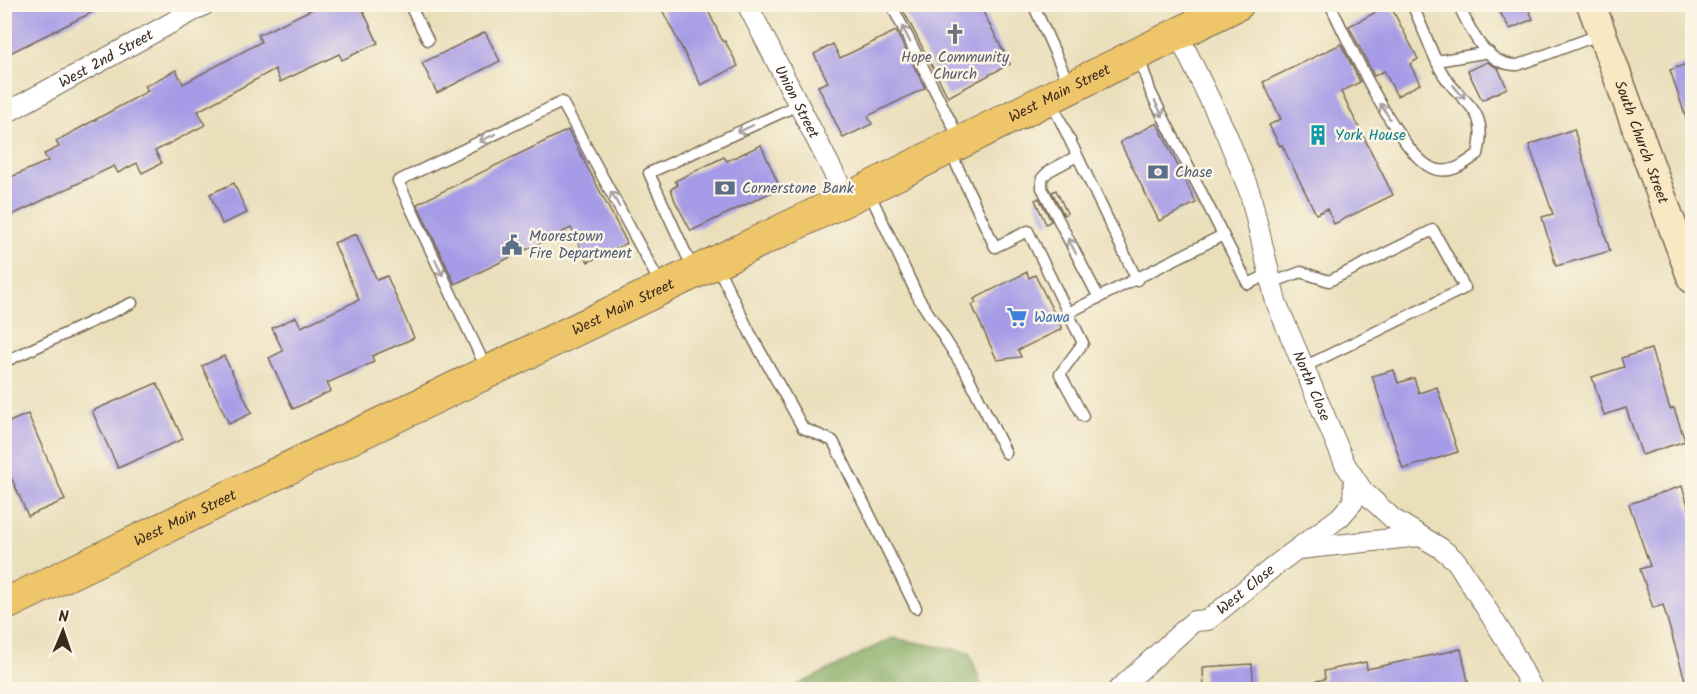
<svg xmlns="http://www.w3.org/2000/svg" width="1697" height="694" viewBox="0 0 1697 694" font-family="Kalam,sans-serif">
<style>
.forest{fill:#7fa75f;stroke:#5d683e;stroke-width:1.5}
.building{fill:#a69be6}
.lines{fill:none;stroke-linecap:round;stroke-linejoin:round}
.lane-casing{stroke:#786955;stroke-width:13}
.street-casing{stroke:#786955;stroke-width:22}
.secondary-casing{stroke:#786955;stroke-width:31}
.primary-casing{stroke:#786955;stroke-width:34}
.lane{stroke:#fff;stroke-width:10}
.street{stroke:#fff;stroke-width:20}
.secondary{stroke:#f8e8c3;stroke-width:28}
.primary{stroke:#eec569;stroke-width:32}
.oneway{stroke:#a79f9a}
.labels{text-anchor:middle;stroke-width:5;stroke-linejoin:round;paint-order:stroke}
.worship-label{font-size:15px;fill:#5b616d;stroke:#fcf5e5}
.street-label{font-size:15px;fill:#3b2a1e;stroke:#fcf5e5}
.culture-label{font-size:15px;fill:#0d838f;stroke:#fcf5e5;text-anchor:start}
.service-label{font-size:15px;fill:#4e5e75;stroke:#fcf5e5;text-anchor:start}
.shop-label{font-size:15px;fill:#366cbe;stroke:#fcf5e5;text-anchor:start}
</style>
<rect width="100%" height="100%" fill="#fcf5e5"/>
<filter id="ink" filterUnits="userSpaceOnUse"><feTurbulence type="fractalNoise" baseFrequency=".0167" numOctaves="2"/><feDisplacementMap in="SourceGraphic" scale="12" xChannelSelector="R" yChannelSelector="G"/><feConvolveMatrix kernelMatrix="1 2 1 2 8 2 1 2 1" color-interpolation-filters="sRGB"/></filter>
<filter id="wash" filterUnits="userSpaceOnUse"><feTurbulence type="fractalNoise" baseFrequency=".008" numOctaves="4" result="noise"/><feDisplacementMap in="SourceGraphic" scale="24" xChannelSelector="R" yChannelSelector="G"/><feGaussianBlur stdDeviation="1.35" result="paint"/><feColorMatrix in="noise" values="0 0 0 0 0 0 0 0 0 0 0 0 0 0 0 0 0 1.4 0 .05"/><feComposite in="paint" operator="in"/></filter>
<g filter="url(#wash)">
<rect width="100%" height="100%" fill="#eadfbb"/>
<polygon class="forest" points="892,638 969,652 983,689 790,689"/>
<g id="blocks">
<g class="building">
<polygon points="4,4 109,4 4,56"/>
<polygon points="323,4 360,4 378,43 342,60 339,54 280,82 275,69 198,111 205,125 155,151 162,163 142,173 137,163 118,173 114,166 4,219 4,180 48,161 44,154 59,147 56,141 148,91 145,86 176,70 183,84 261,42 258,35"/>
<polygon points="659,4 705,4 723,42 725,41 738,66 701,85"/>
<polygon points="900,4 979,4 1010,64 948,97"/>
<polygon points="1495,4 1526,4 1533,19 1510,29"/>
<polygon points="1390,5 1418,59 1410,64 1420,84 1397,96 1384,71 1374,76 1349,26"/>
<polygon points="896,31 925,88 868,116 872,124 843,138 818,86 828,82 814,54 833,44 840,58"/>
<polygon points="485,32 500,61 437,93 422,63"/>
<polygon points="1341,44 1360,82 1341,92 1393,195 1334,224 1327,209 1316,214 1282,145 1280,146 1269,125 1281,119 1263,82"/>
<polygon points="1487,62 1498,68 1507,88 1482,100 1468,71"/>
<polygon points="1692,62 1692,126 1689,127 1670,70"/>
<polygon points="1157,123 1196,203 1159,221 1120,142"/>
<polygon points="1574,129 1610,251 1556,266 1542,217 1553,214 1529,145"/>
<polygon points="568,130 627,243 588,262 571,228 455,284 417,204"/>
<polygon points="761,145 780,188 691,231 675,201 671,189 678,185 675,181 724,157 727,161"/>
<polygon points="234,183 247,213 222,224 210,194"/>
<polygon points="1056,190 1067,213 1064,215 1052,192"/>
<polygon points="1039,198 1051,221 1046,224 1035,200"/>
<polygon points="356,234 377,280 387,276 414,338 372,356 374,362 327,383 331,391 293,409 269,358 283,351 272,328 296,317 301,327 359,300 334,243"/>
<polygon points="1027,272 1029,278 1035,275 1062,329 1018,350 1021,357 997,360 972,305 976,303 974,299"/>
<polygon points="1651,349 1670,409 1674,408 1685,441 1642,455 1626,408 1604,415 1592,377 1624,367 1621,358"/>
<polygon points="224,356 252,413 229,424 202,366"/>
<polygon points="1394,370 1398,383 1414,378 1419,393 1437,387 1458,452 1403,469 1372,376"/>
<polygon points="157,383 183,439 118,468 92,411"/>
<polygon points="28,414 65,500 28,516 4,461 4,424"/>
<polygon points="1682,486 1692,518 1692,686 1687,687 1663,605 1653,608 1640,569 1650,566 1629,504"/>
<polygon points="1461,649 1470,690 1317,690 1316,681 1325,679 1324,671 1366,662 1367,669"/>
<polygon points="1252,664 1254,690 1204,690 1203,667"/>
</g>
</g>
</g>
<g filter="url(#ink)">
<use href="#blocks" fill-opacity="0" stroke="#786955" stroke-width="1.5"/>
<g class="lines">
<g class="lane-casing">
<g id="lane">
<polyline points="409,4 428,40"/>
<polyline points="891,4 960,140"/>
<polyline points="1033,4 1070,86"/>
<path d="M1330,4C1347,39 1399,154 1432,168C1450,176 1464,164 1478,154C1490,104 1459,105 1440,69C1430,48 1422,26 1412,4"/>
<path d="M1458,4C1470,29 1485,66 1518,65L1601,34"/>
<polyline points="1139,57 1151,93 1223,235"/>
<polyline points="1437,61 1489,52"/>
<polyline points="1051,101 1137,280"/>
<polyline points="950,151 995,247 1028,231 1068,313 1223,235 1248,284 1269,274"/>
<polyline points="1077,156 1049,171 1042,178 1042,188 1099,298"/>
<polyline points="869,192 918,297 966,372 1006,453"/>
<polyline points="717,266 750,333 803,428 833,441 916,608"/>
<polyline points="693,269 649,173 798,105"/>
<polyline points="1271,283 1301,272 1329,281 1433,230 1465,288 1304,367"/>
<polyline points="1068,313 1083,343 1060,374 1083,416"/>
<polyline points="4,362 132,303"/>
<polyline points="487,370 398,181 562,102 661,285"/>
</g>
</g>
<g class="street-casing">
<g id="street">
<path id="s1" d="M747,4L847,199"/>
<path id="s2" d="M1178,34L1226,133L1250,193L1276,302L1345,464L1363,491L1393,519L1442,549L1457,562L1508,643L1533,690"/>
<path id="s3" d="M4,114L206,4"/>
<polyline points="1299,549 1420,536"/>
<path id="s4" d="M1118,690L1194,621L1208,620L1277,564L1340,517L1353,502L1354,479"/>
</g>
</g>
<g class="secondary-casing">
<g id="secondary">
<path id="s5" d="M1591,4L1692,279"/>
</g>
</g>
<g class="primary-casing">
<g id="primary">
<path id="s6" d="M4,605L847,199L1238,4"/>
</g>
</g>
<use href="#lane" class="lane"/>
<use href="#street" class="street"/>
<use href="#secondary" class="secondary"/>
<use href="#primary" class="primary"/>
</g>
<defs><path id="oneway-shaft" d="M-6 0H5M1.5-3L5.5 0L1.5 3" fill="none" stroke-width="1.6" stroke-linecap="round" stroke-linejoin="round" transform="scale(1.5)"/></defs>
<g class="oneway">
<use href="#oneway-shaft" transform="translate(906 34) rotate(-117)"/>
<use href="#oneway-shaft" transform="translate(1459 92) rotate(50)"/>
<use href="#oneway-shaft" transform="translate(1159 109) rotate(63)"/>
<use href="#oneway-shaft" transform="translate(1385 111) rotate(-121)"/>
<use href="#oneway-shaft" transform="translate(745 129) rotate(155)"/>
<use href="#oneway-shaft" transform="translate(487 138) rotate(154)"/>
<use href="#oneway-shaft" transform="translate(615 199) rotate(-118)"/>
<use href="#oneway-shaft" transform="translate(1072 246) rotate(-117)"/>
<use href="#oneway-shaft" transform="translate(439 268) rotate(65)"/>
</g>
</g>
<defs>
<g id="church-bare" transform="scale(1.62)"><path d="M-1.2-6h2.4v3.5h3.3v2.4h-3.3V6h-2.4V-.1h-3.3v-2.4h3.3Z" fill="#6b7280" stroke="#fcf5e5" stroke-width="2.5" paint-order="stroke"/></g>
<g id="building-bare" transform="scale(1.62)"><path d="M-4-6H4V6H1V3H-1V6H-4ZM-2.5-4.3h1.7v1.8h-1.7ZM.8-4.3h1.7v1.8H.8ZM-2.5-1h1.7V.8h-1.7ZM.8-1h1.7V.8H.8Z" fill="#0f9aa8" stroke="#fcf5e5" stroke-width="2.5" paint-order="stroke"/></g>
<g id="bank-bare" transform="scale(1.62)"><path d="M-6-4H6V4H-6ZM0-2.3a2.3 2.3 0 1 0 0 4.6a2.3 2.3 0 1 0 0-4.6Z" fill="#5c6f8a" stroke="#fcf5e5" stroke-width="2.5" paint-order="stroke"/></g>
<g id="civic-bare" transform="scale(1.62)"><path d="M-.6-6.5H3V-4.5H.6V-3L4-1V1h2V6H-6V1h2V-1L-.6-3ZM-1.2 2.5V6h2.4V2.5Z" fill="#5c6f8a" stroke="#fcf5e5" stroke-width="2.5" paint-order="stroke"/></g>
<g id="supermarket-bare" transform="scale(1.62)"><path d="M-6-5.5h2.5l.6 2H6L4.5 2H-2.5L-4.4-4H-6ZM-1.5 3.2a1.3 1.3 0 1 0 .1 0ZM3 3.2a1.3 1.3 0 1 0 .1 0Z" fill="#3f7fe0" stroke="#fcf5e5" stroke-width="2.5" paint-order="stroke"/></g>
</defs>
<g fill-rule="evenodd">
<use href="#church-bare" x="955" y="34"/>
<use href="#building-bare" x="1318" y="135"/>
<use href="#bank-bare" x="1158" y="172"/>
<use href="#bank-bare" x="725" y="188"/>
<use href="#civic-bare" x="512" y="245"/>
<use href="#supermarket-bare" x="1017" y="317"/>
</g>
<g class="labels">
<g class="worship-label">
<text x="955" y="62">Hope Community<tspan x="955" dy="17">Church</tspan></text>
</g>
<g class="street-label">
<text dy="5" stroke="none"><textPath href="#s3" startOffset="116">West 2nd Street</textPath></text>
<text dy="5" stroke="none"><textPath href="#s6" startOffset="1173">West Main Street</textPath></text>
<text dy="5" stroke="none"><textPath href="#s1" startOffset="110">Union Street</textPath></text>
<text dy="5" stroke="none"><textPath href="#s5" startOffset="147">South Church Street</textPath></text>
<text dy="5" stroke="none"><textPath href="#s6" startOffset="687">West Main Street</textPath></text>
<text dy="5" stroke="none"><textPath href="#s2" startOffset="378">North Close</textPath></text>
<text dy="5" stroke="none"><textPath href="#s6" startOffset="201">West Main Street</textPath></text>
<text dy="5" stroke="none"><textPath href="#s4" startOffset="165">West Close</textPath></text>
</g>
<g class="culture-label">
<text x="1335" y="140">York House</text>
</g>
<g class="service-label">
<text x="1175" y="177">Chase</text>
<text x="742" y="193">Cornerstone Bank</text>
<text x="529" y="241">Moorestown<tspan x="529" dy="17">Fire Department</tspan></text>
</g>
<g class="shop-label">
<text x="1034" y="322">Wawa</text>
</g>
</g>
<rect width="1697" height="694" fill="none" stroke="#fcf5e5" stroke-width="24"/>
<g transform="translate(63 631) rotate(2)" stroke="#fcf5e5" stroke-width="4.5" paint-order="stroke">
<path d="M0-4.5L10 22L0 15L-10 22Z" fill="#3b2a1e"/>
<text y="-9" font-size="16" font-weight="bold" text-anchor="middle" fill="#3b2a1e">N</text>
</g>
</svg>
